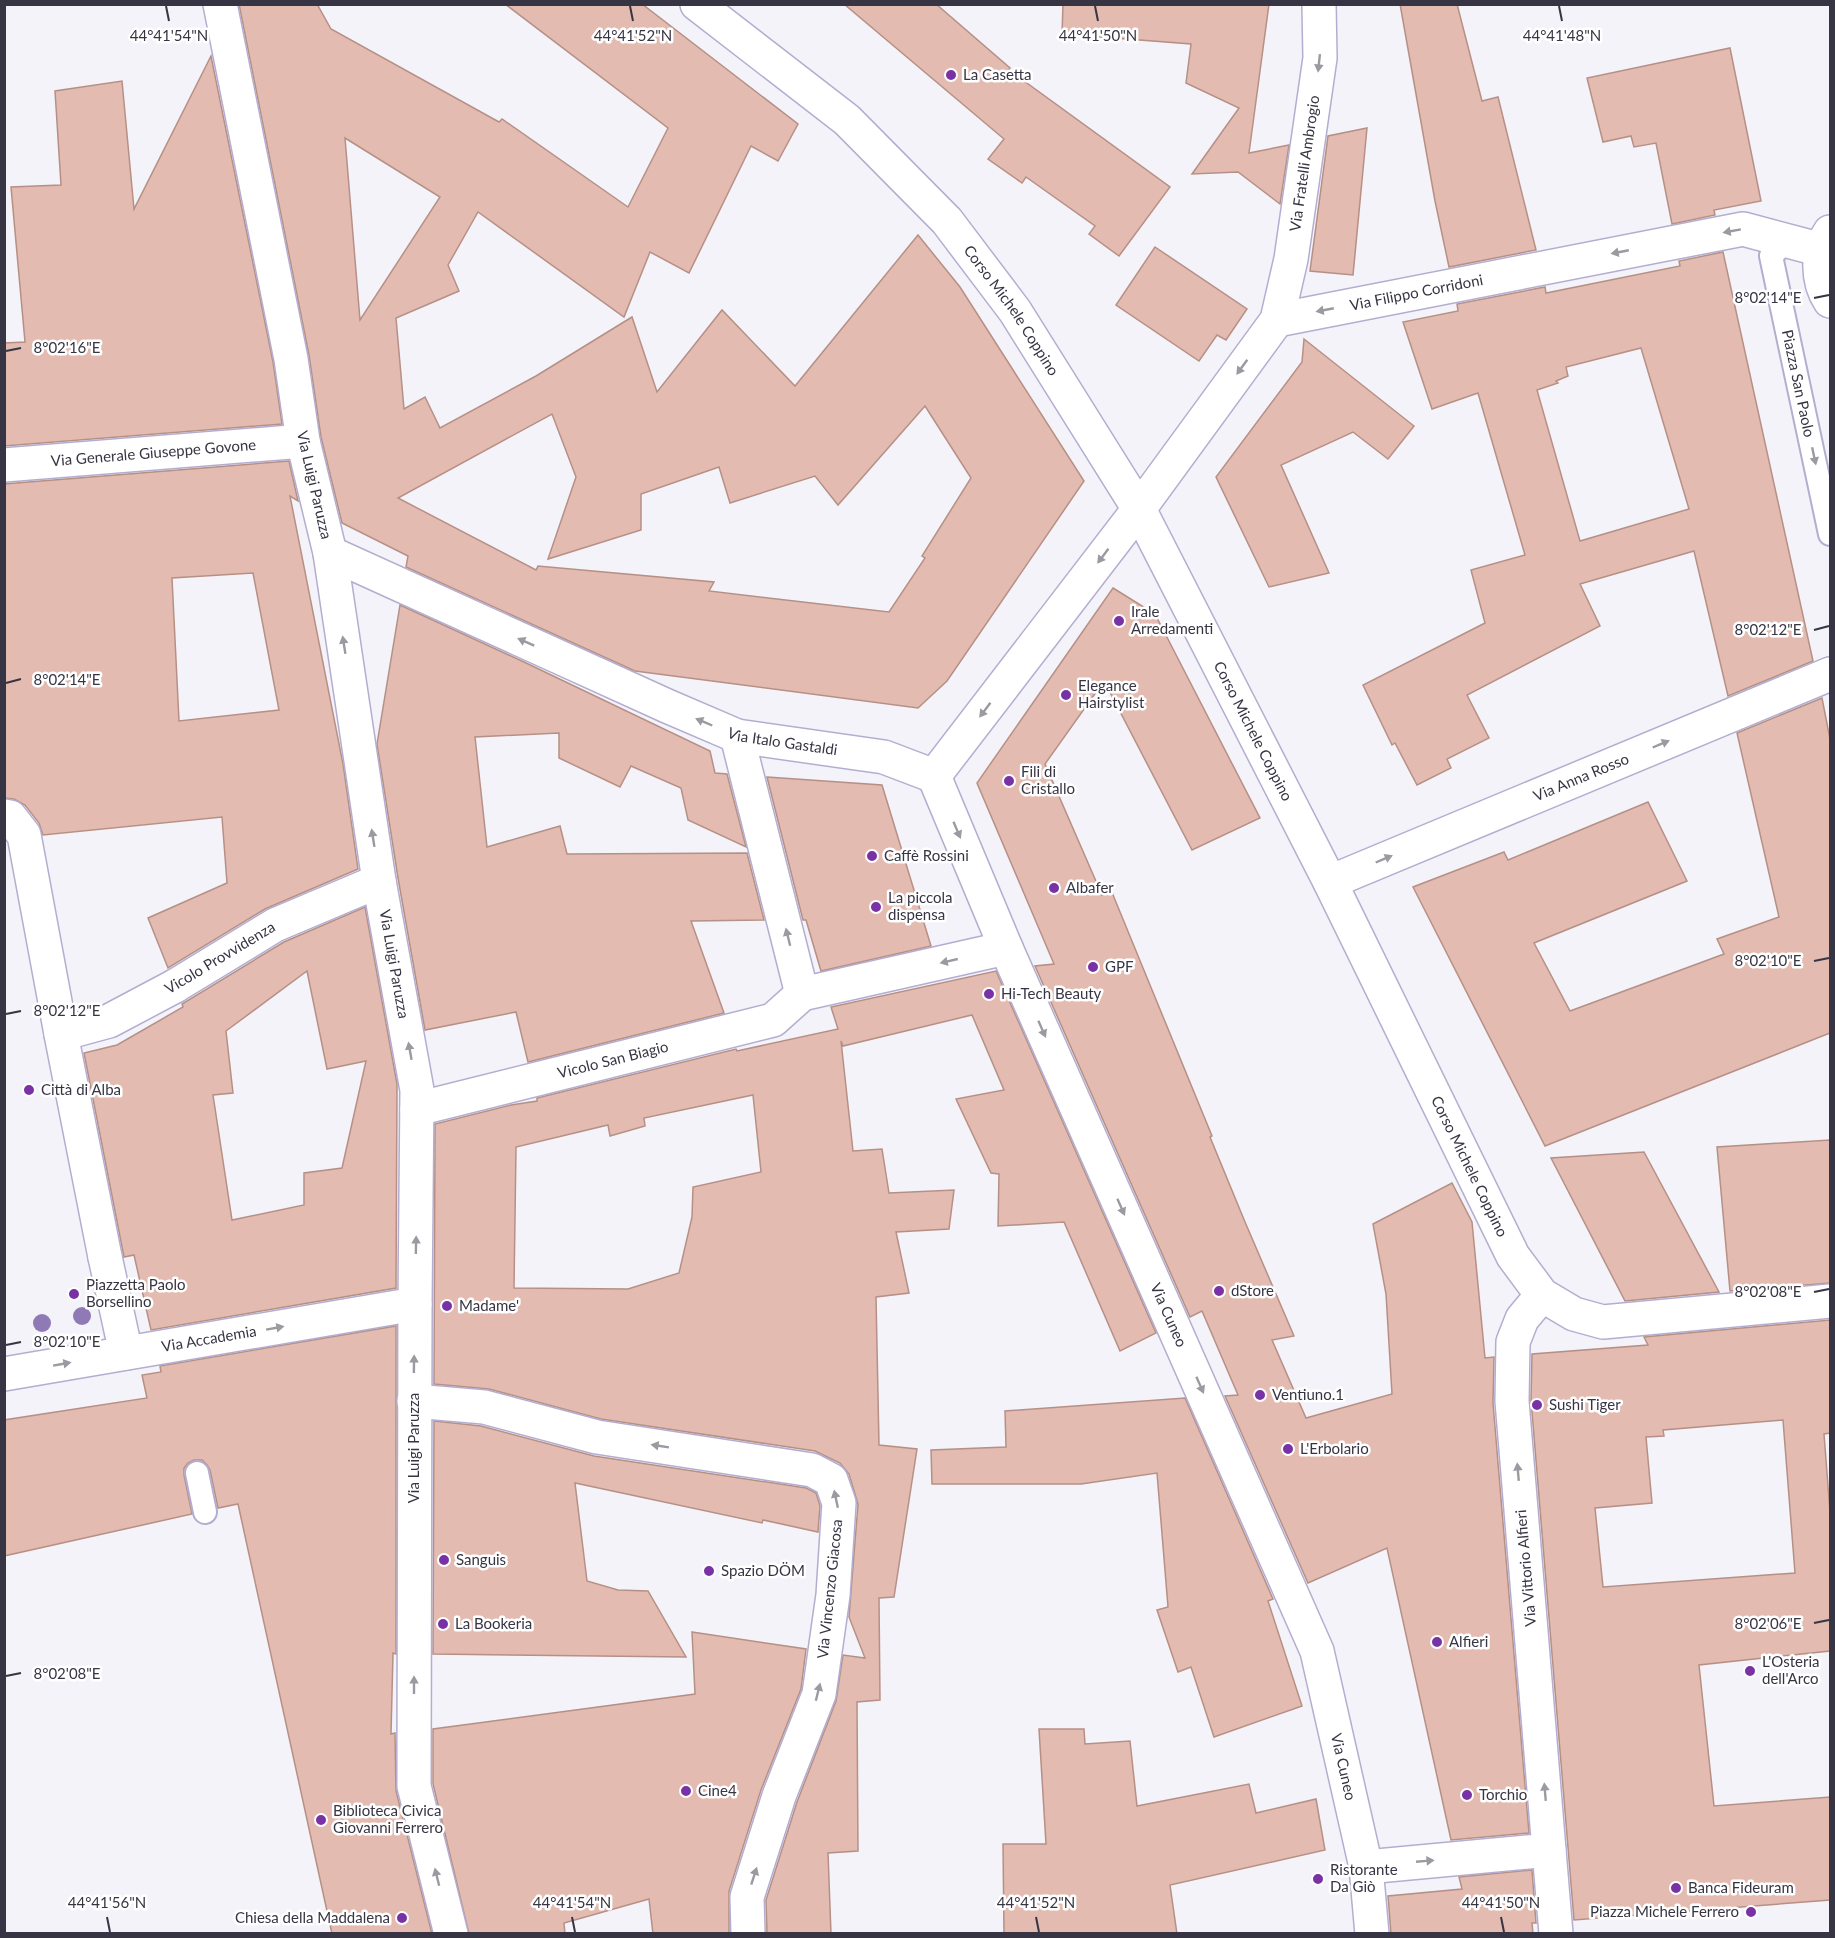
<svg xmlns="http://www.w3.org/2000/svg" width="1835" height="1938" viewBox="0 0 1835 1938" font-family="Lato,sans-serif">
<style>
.building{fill:#e3bbb0;stroke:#b69086;stroke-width:1.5;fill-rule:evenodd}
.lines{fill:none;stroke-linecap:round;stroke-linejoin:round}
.service-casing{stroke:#b3aed0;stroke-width:26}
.pedestrian-casing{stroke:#b3aed0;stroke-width:36}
.minor-casing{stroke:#b3aed0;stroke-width:36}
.secondary-casing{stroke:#b3aed0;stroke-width:36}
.service{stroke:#fff;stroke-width:22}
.pedestrian{stroke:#fff;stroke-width:33}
.minor{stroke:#fff;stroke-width:33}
.secondary{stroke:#fff;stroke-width:33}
.tree{fill:#8f7ab6}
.oneway{fill:#9b9aa1}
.ticks{fill:none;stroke:#373543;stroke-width:2}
.poi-dot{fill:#7932a5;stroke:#fff;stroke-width:2}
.labels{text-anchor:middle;stroke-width:5;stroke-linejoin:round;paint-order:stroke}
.poi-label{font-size:15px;fill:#373543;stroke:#fff;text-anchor:start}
.street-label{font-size:15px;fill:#373543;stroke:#fff}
.ticks-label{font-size:15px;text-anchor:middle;fill:#373543;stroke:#fff;stroke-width:5;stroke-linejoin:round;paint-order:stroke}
</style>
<rect width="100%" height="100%" fill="#f4f3fa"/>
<g class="building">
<path d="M239,4H317L331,29L499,122L502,119L628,207L668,128L505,4H642L798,124L778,161L751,146L689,273L650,252L624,317L478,212L448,265L459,291L396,318L404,409L425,397L440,428L536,376L632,317L657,392L722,310L795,386L918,235L960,287L1084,481L947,681L918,708L635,671L406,567L408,556L342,523L321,437L309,355ZM345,138L440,197L360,320ZM925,406L971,478L922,556L925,558L889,612L709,591L714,582L538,566L536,570L398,498L552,414L576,477L548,559L641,530V494L719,467L730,503L815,476L838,505Z"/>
<polygon points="844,4 936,4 1010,68 1009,70 1170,187 1119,256 1089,234 1095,226 1026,177 1022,183 988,159 1004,139"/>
<polygon points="1063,4 1269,4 1249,153 1289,145 1280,204 1238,172 1192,174 1239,108 1186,83 1191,44 1062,34"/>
<polygon points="1400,4 1457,4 1482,101 1498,97 1536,250 1449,267 1435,201"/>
<polygon points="1730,48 1761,201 1714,210 1715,215 1672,224 1656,143 1634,147 1631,136 1603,142 1587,78"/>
<polygon points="211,56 273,362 282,424 4,446 4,343 25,342 11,187 61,185 55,91 122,81 134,209"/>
<polygon points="1367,128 1353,275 1310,271 1328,136"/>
<polygon points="1155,247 1247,309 1226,340 1217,335 1199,361 1116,305"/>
<path d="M1723,252L1813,661L1728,696L1694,551L1580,584L1600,626L1467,695L1489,738L1447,759L1451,768L1417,785L1395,743L1392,745L1363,685L1485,623L1471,570L1525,555L1478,393L1432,409L1403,322L1458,311L1457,304L1545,287L1546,293L1680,266L1679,261ZM1641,348L1689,509L1580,541L1537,390L1558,383L1556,381L1568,376L1566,367Z"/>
<polygon points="1304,339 1414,426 1388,459 1353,432 1281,465 1329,573 1269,587 1216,477 1302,362"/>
<path d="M289,461L298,501L290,496L343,764L358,869L265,909L168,968L148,918L227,883L222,817L43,835L39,823L25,805L14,799L4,798V484ZM253,573L279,710L179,721L172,578Z"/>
<polygon points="1113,588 1155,614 1260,818 1192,850 1104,681 1045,764 1102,895 1111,890 1212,1136 1210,1137 1245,1222 1294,1336 1272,1340 1306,1418 1392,1394 1386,1294 1373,1224 1452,1183 1472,1222 1485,1358 1494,1357 1493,1403 1529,1833 1451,1840 1387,1548 1308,1583 1225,1396 1238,1395 1202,1311 1190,1317 1035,966 1054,964 977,783"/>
<polygon points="400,605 524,662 710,751 715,773 727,774 746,847 688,820 681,788 631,766 620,787 559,758 559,733 475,737 487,847 560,826 567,854 747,853 764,920 691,921 724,1013 528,1062 516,1012 425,1030 398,878 377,744"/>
<polygon points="1822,698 1830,739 1830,1033 1545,1146 1413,887 1504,852 1508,860 1648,802 1687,881 1534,943 1570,1011 1724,954 1717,939 1779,917 1737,733"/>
<polygon points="767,777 882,785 931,946 821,971 806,920 803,920"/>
<path d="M365,907L397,1084L396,1288L151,1330L134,1255L124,1257L84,1053L117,1045L183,1007L182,1004L284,942ZM307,971L327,1069L366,1061L342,1168L304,1173V1205L232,1220L213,1095L233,1093L226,1031Z"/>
<path d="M996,971L1156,1333L1120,1351L1064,1222L998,1226L999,1174L991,1173L956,1099L1004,1090L972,1015L843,1046L841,1041L853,1151L882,1149L889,1193L954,1190L949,1229L896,1232L909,1293L876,1297L879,1445L917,1449L894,1597L879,1598L880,1700L857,1702L858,1851L828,1853L831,1934H767L766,1900L797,1802L836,1701L843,1655L865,1658L849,1617L858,1504L849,1474L840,1463L815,1451L601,1419L489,1389L434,1384L435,1124L511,1105L537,1101V1098L736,1049L737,1051L838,1029L831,1007ZM753,1095L761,1172L693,1187L692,1217L679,1273L628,1289L514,1288L516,1147L608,1125L610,1136L645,1126L644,1118Z"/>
<polygon points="1830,1140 1830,1283 1730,1291 1717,1147"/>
<polygon points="1644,1152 1719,1292 1625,1301 1551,1158"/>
<path d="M1830,1320V1433L1824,1434L1830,1512V1651L1699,1665L1714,1806L1830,1797V1900L1574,1920L1531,1400L1532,1354L1648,1345L1644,1337ZM1783,1420L1795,1573L1603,1587L1595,1508L1652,1503L1646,1437L1664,1436L1663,1430Z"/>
<polygon points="396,1326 396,1654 393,1653 391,1734 395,1733 396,1791 432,1934 332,1934 238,1504 218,1508 210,1470 207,1465 202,1460 194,1460 188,1463 184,1468 184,1475 192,1514 4,1556 4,1420 147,1398 142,1375 161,1372 160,1366"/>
<polygon points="1185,1398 1273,1599 1268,1601 1302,1706 1214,1737 1191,1667 1178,1672 1157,1610 1168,1607 1157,1473 1081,1484 932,1484 931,1450 1006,1447 1005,1411"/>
<polygon points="434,1421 481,1426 594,1456 806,1488 816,1493 820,1506 818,1532 763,1520 762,1523 575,1483 587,1581 618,1590 648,1591 686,1657 433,1654"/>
<polygon points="692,1632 806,1649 801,1689 761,1790 729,1891 729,1934 653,1934 649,1899 564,1923 565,1934 469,1934 433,1784 433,1729 695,1694"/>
<polygon points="1039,1729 1084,1729 1085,1744 1130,1741 1137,1806 1249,1784 1256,1813 1316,1799 1325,1850 1170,1885 1177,1934 1004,1934 1003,1844 1046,1844"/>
<polygon points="1532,1870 1536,1923 1532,1923 1533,1934 1391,1934 1388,1896 1462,1889 1459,1877"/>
</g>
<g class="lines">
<g class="service-casing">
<g id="service">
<path id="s1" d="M1787,240L1771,256L1830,534"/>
<polyline points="197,1473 205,1512"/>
</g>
</g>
<g class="pedestrian-casing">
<g id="pedestrian">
<polyline points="175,986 275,925 379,881"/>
<polyline points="61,1034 105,1257"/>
<path id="s2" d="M417,1109L773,1020L802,994"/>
<polyline points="415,1304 414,1786 451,1934"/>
<polyline points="414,1401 484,1407 597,1437 812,1470 831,1480 839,1503 833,1595 819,1694 779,1796 747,1897 748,1934"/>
<polyline points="1549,1850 1556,1934"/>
<polyline points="1366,1867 1372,1934"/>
</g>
</g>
<g class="minor-casing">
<g id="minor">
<path d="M1830,232C1816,252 1817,281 1830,301"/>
<path id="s3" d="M1277,320L1743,229L1822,250"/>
<path id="s4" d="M4,465L303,441"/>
<path id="s5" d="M330,553L667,706L737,736L884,757L934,776L1139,509L1277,320L1291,259L1320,58L1319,4"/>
<polyline points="737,736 802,994 1006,948"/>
<path id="s6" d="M934,776L1006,948L1317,1651L1366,1867L1549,1850L1512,1401L1513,1342L1522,1319L1542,1295"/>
<polyline points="4,816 10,817 24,835 61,1034 109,1021 175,986"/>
<path id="s7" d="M1330,882L1830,674"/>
<polyline points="105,1257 126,1353"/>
<path id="s8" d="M4,1374L415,1304L417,1090L379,881L330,553L303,441L291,359L220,4"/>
</g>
</g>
<g class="secondary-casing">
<g id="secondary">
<path id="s9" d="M697,4L847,120L947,221L1015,311L1139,509L1330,882L1513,1256L1542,1295L1574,1314L1603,1322L1830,1301"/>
</g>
</g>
<use href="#service" class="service"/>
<use href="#pedestrian" class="pedestrian"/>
<use href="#minor" class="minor"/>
<use href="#secondary" class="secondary"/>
</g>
<g class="tree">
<circle cx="82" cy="1316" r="9"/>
<circle cx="42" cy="1323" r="9"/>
</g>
<defs><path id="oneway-solid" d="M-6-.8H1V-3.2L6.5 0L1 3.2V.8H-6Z" transform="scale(1.5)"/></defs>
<g class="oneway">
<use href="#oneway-solid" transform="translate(1319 63) rotate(96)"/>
<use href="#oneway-solid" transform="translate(1732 231) rotate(170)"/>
<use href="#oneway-solid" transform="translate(1620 252) rotate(169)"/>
<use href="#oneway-solid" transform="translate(1325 310) rotate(169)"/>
<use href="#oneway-solid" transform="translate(1242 367) rotate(126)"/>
<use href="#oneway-solid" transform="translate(1814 456) rotate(78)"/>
<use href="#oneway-solid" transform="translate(1103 556) rotate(127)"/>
<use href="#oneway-solid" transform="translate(526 642) rotate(-156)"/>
<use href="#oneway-solid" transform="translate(344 645) rotate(-99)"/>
<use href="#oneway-solid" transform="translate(985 710) rotate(127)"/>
<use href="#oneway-solid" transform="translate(704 722) rotate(-157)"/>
<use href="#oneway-solid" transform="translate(1661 744) rotate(-23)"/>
<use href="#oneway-solid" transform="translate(957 830) rotate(67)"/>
<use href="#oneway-solid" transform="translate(373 838) rotate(-99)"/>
<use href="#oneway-solid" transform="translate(1384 859) rotate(-23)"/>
<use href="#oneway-solid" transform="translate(788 937) rotate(-104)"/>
<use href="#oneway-solid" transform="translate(949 961) rotate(167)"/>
<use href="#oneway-solid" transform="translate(1042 1029) rotate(66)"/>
<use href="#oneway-solid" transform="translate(410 1051) rotate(-100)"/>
<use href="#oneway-solid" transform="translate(1121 1207) rotate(66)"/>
<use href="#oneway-solid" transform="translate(416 1245) rotate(-89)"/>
<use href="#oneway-solid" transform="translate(275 1328) rotate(-10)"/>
<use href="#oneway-solid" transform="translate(62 1364) rotate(-10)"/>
<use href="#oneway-solid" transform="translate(414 1364) rotate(-89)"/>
<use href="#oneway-solid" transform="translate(1200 1385) rotate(66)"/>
<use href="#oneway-solid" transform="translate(660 1446) rotate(-171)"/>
<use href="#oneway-solid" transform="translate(1518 1472) rotate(-95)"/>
<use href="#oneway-solid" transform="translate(836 1499) rotate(-102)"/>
<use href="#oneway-solid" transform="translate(414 1685) rotate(-90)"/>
<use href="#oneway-solid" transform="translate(818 1692) rotate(-76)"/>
<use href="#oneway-solid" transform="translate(1545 1792) rotate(-95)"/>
<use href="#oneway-solid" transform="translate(1425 1861) rotate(-5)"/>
<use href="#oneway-solid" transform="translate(754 1876) rotate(-72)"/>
<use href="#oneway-solid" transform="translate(437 1877) rotate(-104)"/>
</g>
<path class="ticks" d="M166,6L169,21M630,6L633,21M1095,6L1098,21M1559,6L1562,21M1814,298L1829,295M6,351L21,348M1814,630L1829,626M6,683L21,679M1814,961L1829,958M6,1014L21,1011M1814,1292L1829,1289M6,1345L21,1342M1814,1623L1829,1620M6,1676L21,1673M107,1917L110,1932M572,1917L575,1932M1036,1917L1039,1932M1501,1917L1504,1932"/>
<g class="poi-dot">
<circle cx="951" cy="75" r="6"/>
<circle cx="1119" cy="621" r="6"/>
<circle cx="1066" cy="695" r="6"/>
<circle cx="1009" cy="781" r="6"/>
<circle cx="872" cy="856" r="6"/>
<circle cx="1054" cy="888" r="6"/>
<circle cx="876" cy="907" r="6"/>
<circle cx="1093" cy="967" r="6"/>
<circle cx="989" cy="994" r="6"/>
<circle cx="29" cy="1090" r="6"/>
<circle cx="1219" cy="1291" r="6"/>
<circle cx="74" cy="1294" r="6"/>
<circle cx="447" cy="1306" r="6"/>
<circle cx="1260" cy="1395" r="6"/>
<circle cx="1537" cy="1405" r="6"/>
<circle cx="1288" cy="1449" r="6"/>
<circle cx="444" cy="1560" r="6"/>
<circle cx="709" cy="1571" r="6"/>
<circle cx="443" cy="1624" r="6"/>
<circle cx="1437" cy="1642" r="6"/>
<circle cx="1750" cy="1671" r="6"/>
<circle cx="686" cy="1791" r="6"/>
<circle cx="1467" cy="1795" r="6"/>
<circle cx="321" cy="1820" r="6"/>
<circle cx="1318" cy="1879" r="6"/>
<circle cx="1676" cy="1888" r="6"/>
<circle cx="1751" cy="1912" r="6"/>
<circle cx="402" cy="1918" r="6"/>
</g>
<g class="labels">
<g class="poi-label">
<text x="963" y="80">La Casetta</text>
<text x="1131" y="617">Irale<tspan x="1131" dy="17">Arredamenti</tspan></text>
<text x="1078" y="691">Elegance<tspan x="1078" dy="17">Hairstylist</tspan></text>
<text x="1021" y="777">Fili di<tspan x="1021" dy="17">Cristallo</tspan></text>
<text x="884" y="861">Caffè Rossini</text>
<text x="1066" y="893">Albafer</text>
<text x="888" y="903">La piccola<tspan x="888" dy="17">dispensa</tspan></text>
<text x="1105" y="972">GPF</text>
<text x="1001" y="999">Hi-Tech Beauty</text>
<text x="41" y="1095">Città di Alba</text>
<text x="86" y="1290">Piazzetta Paolo<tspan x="86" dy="17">Borsellino</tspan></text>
<text x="1231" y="1296">dStore</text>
<text x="459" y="1311">Madame'</text>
<text x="1272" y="1400">Ventiuno.1</text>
<text x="1549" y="1410">Sushi Tiger</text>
<text x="1300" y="1454">L'Erbolario</text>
<text x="456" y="1565">Sanguis</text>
<text x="721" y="1576">Spazio DÖM</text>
<text x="455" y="1629">La Bookeria</text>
<text x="1449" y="1647">Alfieri</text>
<text x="1762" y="1667">L'Osteria<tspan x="1762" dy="17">dell'Arco</tspan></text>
<text x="698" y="1796">Cine4</text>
<text x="1479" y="1800">Torchio</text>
<text x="333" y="1816">Biblioteca Civica<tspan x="333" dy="17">Giovanni Ferrero</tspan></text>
<text x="1330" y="1875">Ristorante<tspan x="1330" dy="17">Da Giò</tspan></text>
<text x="1688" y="1893">Banca Fideuram</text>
<text x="1739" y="1917" text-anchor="end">Piazza Michele Ferrero</text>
<text x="390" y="1923" text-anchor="end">Chiesa della Maddalena</text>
</g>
<g class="street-label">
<text dy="5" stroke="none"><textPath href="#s5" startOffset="1378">Via Fratelli Ambrogio</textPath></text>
<text dy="5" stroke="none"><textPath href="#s3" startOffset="142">Via Filippo Corridoni</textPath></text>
<text dy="5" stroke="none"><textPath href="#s9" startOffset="442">Corso Michele Coppino</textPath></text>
<text dy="5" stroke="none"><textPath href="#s1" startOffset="153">Piazza San Paolo</textPath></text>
<text dy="5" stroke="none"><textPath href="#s4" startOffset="150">Via Generale Giuseppe Govone</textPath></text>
<text transform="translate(314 485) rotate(77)" y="5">Via Luigi Paruzza</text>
<text dy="5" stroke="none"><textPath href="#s9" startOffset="928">Corso Michele Coppino</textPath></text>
<text dy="5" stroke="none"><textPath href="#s5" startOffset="492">Via Italo Gastaldi</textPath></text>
<text dy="5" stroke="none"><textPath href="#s7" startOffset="272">Via Anna Rosso</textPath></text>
<text transform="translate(220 958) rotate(-31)" y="5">Vicolo Provvidenza</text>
<text transform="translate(394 964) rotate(80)" y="5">Via Luigi Paruzza</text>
<text dy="5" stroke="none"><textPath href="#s2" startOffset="202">Vicolo San Biagio</textPath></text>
<text dy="5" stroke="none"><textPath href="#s9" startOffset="1414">Corso Michele Coppino</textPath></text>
<text dy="5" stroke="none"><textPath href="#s6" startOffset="588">Via Cuneo</textPath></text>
<text dy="5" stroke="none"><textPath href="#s8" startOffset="208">Via Accademia</textPath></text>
<text transform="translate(414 1448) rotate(-90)" y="5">Via Luigi Paruzza</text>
<text transform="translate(1526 1568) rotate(-95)" y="5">Via Vittorio Alfieri</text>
<text transform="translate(830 1589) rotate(-84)" y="5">Via Vincenzo Giacosa</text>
<text dy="5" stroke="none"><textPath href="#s6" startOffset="1074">Via Cuneo</textPath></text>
</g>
</g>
<g class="ticks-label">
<text x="169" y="41">44°41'54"N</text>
<text x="633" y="41">44°41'52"N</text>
<text x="1098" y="41">44°41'50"N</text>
<text x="1562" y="41">44°41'48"N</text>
<text x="1768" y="303">8°02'14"E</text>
<text x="67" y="353">8°02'16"E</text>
<text x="1768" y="635">8°02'12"E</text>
<text x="67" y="685">8°02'14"E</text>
<text x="1768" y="966">8°02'10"E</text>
<text x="67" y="1016">8°02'12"E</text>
<text x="1768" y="1297">8°02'08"E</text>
<text x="67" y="1347">8°02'10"E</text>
<text x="1768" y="1629">8°02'06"E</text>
<text x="67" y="1679">8°02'08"E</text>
<text x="107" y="1908">44°41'56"N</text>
<text x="572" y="1908">44°41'54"N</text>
<text x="1036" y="1908">44°41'52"N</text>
<text x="1501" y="1908">44°41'50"N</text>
</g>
<rect width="1835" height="1938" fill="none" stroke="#373543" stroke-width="12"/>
</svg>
